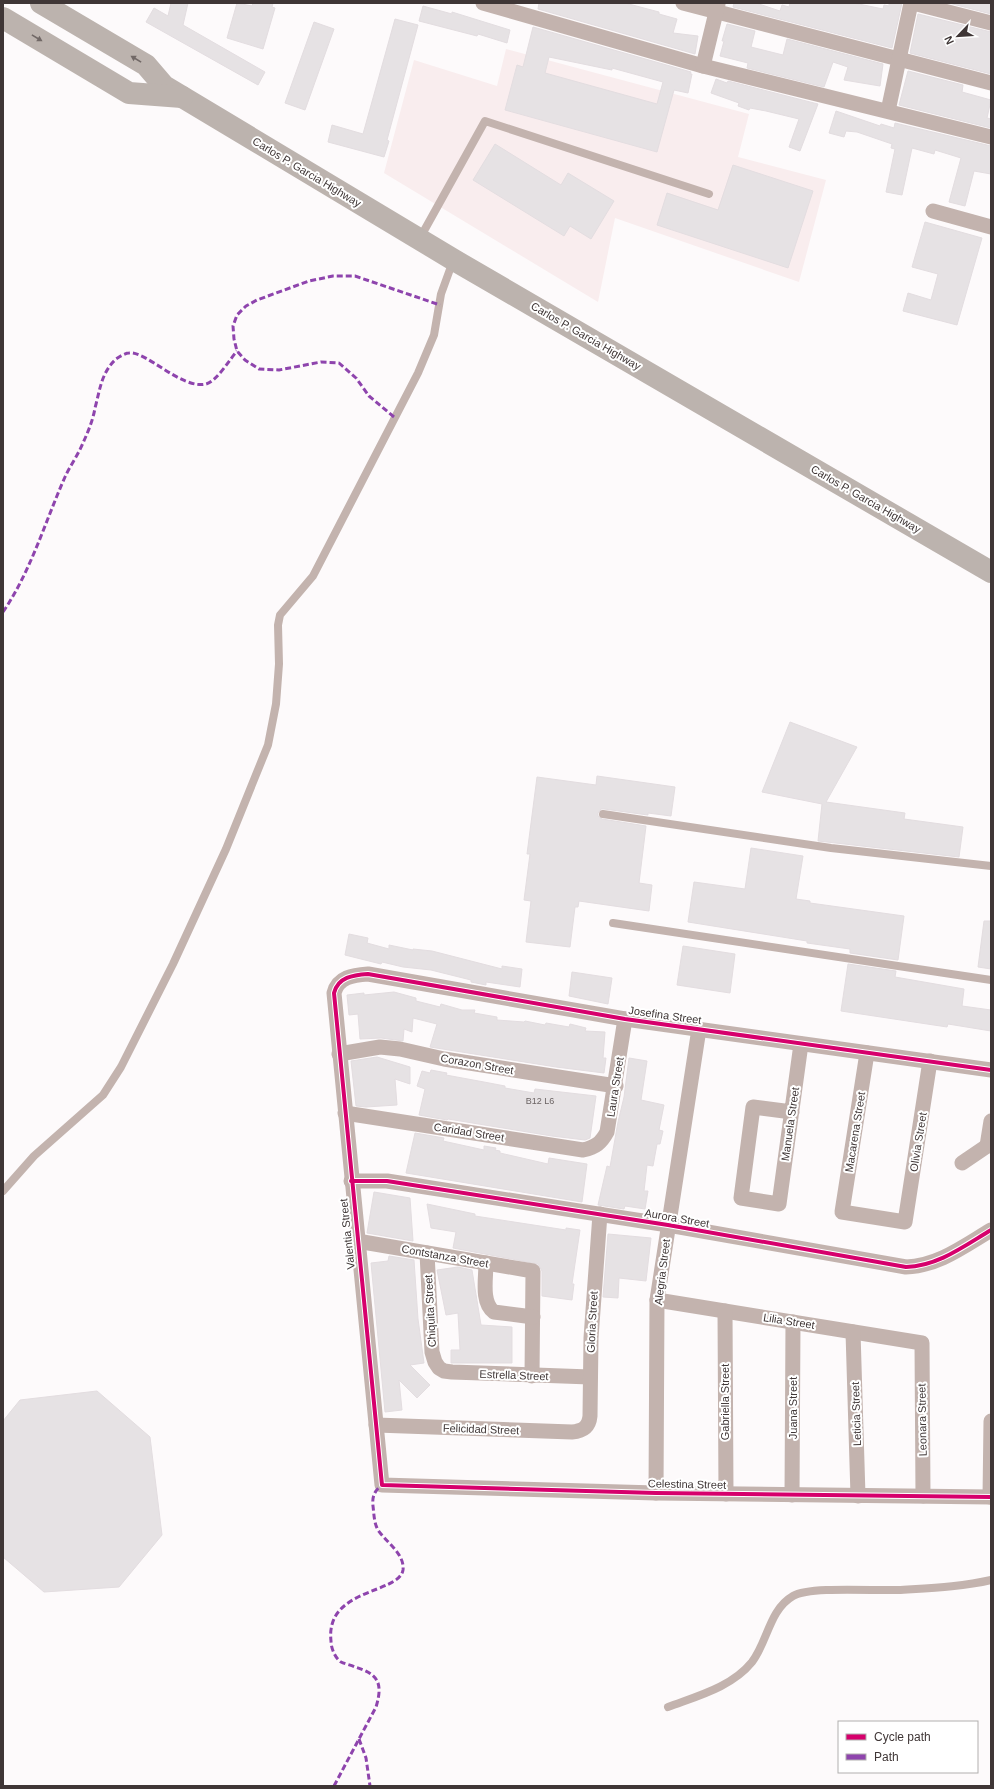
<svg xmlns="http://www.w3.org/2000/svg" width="994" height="1789" viewBox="0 0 994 1789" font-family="Helvetica,sans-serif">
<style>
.built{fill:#f9edee}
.building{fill:#e6e2e4;stroke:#e3dde0;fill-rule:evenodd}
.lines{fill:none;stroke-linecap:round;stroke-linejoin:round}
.lane{stroke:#c3b3ae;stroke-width:8}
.street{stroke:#c3b3ae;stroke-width:15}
.highway{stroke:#bcb3ae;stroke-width:22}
.quiet{stroke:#8e44ad;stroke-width:3;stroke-dasharray:6 3;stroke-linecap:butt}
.cycleway-casing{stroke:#fff;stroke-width:6}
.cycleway{stroke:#d6006c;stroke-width:4}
.oneway{fill:#716866}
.labels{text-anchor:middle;stroke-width:4;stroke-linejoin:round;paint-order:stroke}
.number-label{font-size:9px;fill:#6c6464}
.street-label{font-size:11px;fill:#3f3636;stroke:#fff}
</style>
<rect width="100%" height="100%" fill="#fdfafb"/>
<polygon class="built" points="506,49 749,114 738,157 826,180 799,282 615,218 598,302 384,173 414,60 497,86"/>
<g class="building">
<polygon points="171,3 188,3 183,25 265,72 258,85 146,22 154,8 168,16"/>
<polygon points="237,3 252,6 253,3 273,3 272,7 275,8 263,49 227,38"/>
<polygon points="539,3 625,3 659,12 659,14 677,19 673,33 698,36 695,54 538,9"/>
<polygon points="734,3 756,3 780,11 782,5 789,7 790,3 854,3 883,9 884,5 889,6 889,3 902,3 892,48 733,7"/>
<polygon points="949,3 991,3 991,14"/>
<polygon points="423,6 452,14 452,12 510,30 507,43 478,34 477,36 419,21"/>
<polygon points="918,14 991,32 991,74 910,53"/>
<polygon points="395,19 418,25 387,140 389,141 384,157 328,142 332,125 363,134"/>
<polygon points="314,22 334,29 305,110 285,103"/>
<polygon points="727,24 755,31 751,47 783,55 787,39 883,64 880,86 844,80 848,67 833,62 824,87 747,68 748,63 720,56 724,41 722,41"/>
<path d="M533,27L691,72L690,74H692L688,93L674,90L657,152L505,110L517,65L523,67ZM549,57L612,70V68L663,82L657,104L545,73Z"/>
<polygon points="908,71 963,85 962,92 991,100 987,118 991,119 991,128 899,105"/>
<polygon points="716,79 727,83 728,81 818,104 800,151 789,147 799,119 766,111 750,108 749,110 738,106 739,103 711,93"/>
<polygon points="836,111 880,126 881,124 894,128 895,123 991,146 991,174 974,171 965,206 949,202 961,158 935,150 934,154 912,148 902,195 886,192 895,149 891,148 892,144 857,132 846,131 844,137 829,133"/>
<polygon points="495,144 561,185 568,173 614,201 591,239 570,226 564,236 473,180"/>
<polygon points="733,165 813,191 788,268 657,225 667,193 718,210"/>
<polygon points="925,222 982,238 957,325 903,311 908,293 931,300 938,274 912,267"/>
<polygon points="790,722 857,747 826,802 905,813 904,819 963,827 959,857 818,841 822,804 762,792"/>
<polygon points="597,776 675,787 671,816 648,813 648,815 604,809 601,809 598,813 598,816 602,819 646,826 639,883 652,885 649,911 579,901 578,907 575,907 570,947 526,942 531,901 524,900 530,854 527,854 537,777 596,785"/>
<polygon points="751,848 803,856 796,899 810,901 810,903 904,916 898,960 850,953 850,949 807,943 807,941 688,922 694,882 745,889"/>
<polygon points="984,921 991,921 991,969 978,967"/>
<polygon points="349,934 368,938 367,943 389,949 389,945 413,950 413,949 432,951 502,969 502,966 522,969 520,987 486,982 486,985 471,982 471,980 431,970 403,967 382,962 381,964 345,955"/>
<polygon points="683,946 735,954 730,993 677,985"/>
<polygon points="848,964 896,971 895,977 964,989 962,1006 991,1010 991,1031 948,1024 947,1027 841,1011"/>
<polygon points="572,972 612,978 608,1004 569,996"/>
<polygon points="394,992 416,998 416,1001 440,1007 441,1004 462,1010 475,1010 474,1013 497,1017 497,1020 524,1022 525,1021 545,1025 546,1023 569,1027 570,1024 586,1028 585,1031 605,1032 603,1058 606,1058 604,1073 556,1067 430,1047 437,1024 413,1018 412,1032 404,1029 403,1041 381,1038 360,1039 358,1014 349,1015 347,995 364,993 364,995"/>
<polygon points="377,1057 410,1067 410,1084 395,1079 397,1105 366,1107 356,1106 351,1061"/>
<polygon points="629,1058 647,1061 641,1100 664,1105 659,1130 663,1131 660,1144 657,1144 653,1166 647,1165 644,1191 648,1191 645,1209 625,1206 624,1209 598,1205 607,1166 610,1167 618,1122 624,1097"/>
<polygon points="431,1070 447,1073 446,1075 484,1082 505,1086 505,1088 534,1093 535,1089 596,1096 590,1138 585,1140 552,1136 448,1119 447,1120 419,1115 425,1089 417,1086 422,1071 430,1073"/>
<polygon points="415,1133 444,1138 443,1141 484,1150 484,1146 496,1148 495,1150 500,1151 500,1153 548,1164 549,1158 587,1164 582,1202 406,1173"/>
<polygon points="374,1192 410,1198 413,1241 367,1233"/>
<polygon points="427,1204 475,1214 475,1216 566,1230 566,1228 580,1230 572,1284 574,1284 572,1300 542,1296 542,1271 538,1264 453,1248 456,1232 431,1228"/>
<polygon points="608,1234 651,1238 646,1281 619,1278 618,1298 603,1297"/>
<polygon points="389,1256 414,1260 418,1319 424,1363 410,1365 430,1385 417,1398 399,1380 402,1410 385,1412 371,1263 388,1261"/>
<polygon points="458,1267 472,1270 481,1325 512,1327 512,1363 451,1363 451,1350 460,1350 458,1313 446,1315 437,1270"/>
<polygon points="97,1391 150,1437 162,1535 119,1587 44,1592 3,1557 3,1421 20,1400"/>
</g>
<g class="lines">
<g class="lane">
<polyline points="420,238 485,121 709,194"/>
<polyline points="603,814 831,848 991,866"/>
<polyline points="613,923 991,980"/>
<polyline points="3,1191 34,1156 103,1095 121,1067 173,964 226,849 268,745 276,704 279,664 278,625 280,615 313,576 418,373 434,335 441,294 453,261"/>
<path d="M668,1707C697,1696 732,1687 752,1662C768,1641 769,1610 793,1596C810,1586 875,1591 898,1590C929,1588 961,1587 991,1580"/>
</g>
<g class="street">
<polyline points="483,3 703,66 991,137"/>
<polyline points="683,3 991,83"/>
<polyline points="913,3 991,23"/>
<polyline points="703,66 718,4"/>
<polyline points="888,111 911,3"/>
<polyline points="933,211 991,227"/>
<polyline points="867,1053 842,1212 905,1222 930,1061"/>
<polyline points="339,1054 380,1047 400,1049 444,1059 616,1086"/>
<path d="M991,1070L625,1019L368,974C353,975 338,977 334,993L382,1485L656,1493L991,1497"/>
<polyline points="792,1112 753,1107 741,1198 779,1204 801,1044"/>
<path d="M345,1113L583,1150C596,1147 601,1143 607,1132L625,1019"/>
<polyline points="987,1146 991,1121"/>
<polyline points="962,1163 987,1146 991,1146"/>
<path d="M351,1181H387L668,1225L906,1267C938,1266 964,1246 991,1230"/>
<polyline points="357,1241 533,1271 532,1376"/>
<polyline points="427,1253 432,1352 435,1362 439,1368 444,1371 452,1372 590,1377"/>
<path d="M486,1263C486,1278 481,1303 494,1312L533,1317"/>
<polyline points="657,1300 922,1343 923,1496"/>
<polyline points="725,1311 726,1494"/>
<polyline points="853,1332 858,1496"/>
<path d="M376,1425L572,1432C583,1431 589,1427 590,1416L591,1338L600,1214"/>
<polyline points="656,1493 657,1300 699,1029"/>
<polyline points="792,1495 793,1322"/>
<polyline points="990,1497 991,1421"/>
</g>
<g class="highway">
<polyline points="41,3 146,65 164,86 454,260 991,572"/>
<polyline points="3,18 129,93 182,97"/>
</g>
<g class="quiet">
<polyline points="394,417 369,396 356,378 339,363 321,362 279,370 259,369 245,360 237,351 234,339 233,326 237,315 246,306 257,300 309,281 333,276 355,276 440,305"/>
<path d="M3,612C31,571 45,522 65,477C70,466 78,455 83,443C88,432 93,420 95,408C100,390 101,373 116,359C119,357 125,353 129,353C145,350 182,390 206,384C217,381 230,359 237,351"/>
<polyline points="359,1739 366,1758 370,1786"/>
<path d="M334,1786L376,1707C383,1684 379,1674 355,1667C351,1665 345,1664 341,1662C335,1658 331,1648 331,1641C325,1588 399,1594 403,1570C405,1554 386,1542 378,1530C374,1523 374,1514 373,1506C372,1497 374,1491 382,1485"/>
</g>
<g class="cycleway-casing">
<g id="cycleway">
<path d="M991,1070L625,1019L368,974C353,975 338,977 334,993L382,1485L656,1493L991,1497"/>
<path d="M351,1181H387L668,1225L906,1267C938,1266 964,1246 991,1230"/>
</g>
</g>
<use href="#cycleway" class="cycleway"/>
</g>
<defs><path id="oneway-solid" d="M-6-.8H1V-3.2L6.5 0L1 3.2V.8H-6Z"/></defs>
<g class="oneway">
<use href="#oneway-solid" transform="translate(37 38) rotate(31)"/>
<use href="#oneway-solid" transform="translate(136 59) rotate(-149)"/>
</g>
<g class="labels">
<g class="number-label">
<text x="540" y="1104">B12 L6</text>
</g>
<g class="street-label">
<text transform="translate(307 172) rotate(31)" y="4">Carlos P. Garcia Highway</text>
<text transform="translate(586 336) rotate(30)" y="4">Carlos P. Garcia Highway</text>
<text transform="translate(866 499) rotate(30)" y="4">Carlos P. Garcia Highway</text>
<text transform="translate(665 1015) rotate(8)" y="4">Josefina Street</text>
<text transform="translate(477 1064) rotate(10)" y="4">Corazon Street</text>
<text transform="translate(615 1087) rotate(-81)" y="4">Laura Street</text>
<text transform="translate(790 1124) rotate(-82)" y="4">Manuela Street</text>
<text transform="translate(469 1132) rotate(9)" y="4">Caridad Street</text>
<text transform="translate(855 1132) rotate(-81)" y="4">Macarena Street</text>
<text transform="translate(918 1142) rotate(-81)" y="4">Olivia Street</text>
<text transform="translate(677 1218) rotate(10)" y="4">Aurora Street</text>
<text transform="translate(347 1234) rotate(-96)" y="4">Valentia Street</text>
<text transform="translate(445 1256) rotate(10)" y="4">Contstanza Street</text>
<text transform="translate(662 1272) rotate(-83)" y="4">Alegria Street</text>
<text transform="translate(430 1311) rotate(-93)" y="4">Chiquita Street</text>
<text transform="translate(789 1321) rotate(9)" y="4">Lilia Street</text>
<text transform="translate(592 1322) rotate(-87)" y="4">Gloria Street</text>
<text transform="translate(514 1375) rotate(2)" y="4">Estrella Street</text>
<text transform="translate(725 1402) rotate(-90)" y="4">Gabriella Street</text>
<text transform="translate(793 1408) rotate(-90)" y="4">Juana Street</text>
<text transform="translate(856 1414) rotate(-92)" y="4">Leticia Street</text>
<text transform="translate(922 1420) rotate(-91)" y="4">Leonara Street</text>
<text transform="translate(481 1429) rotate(2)" y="4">Felicidad Street</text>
<text transform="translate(687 1484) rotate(1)" y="4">Celestina Street</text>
</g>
</g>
<rect width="994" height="1789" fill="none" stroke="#3f3636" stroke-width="8"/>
<rect x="838" y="1721" width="140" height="52" fill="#ffffff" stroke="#b2afaf"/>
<rect x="846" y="1734" width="20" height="6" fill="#d6006c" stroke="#b2afaf"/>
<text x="874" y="1741" font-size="12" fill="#3f3636">Cycle path</text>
<rect x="846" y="1754" width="20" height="6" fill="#8e44ad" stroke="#b2afaf"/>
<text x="874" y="1761" font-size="12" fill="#3f3636">Path</text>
<g transform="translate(958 36) rotate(245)" stroke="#ffffff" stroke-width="3" paint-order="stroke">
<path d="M0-3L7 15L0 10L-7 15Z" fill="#3f3636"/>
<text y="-6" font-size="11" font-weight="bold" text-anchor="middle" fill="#3f3636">N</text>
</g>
</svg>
